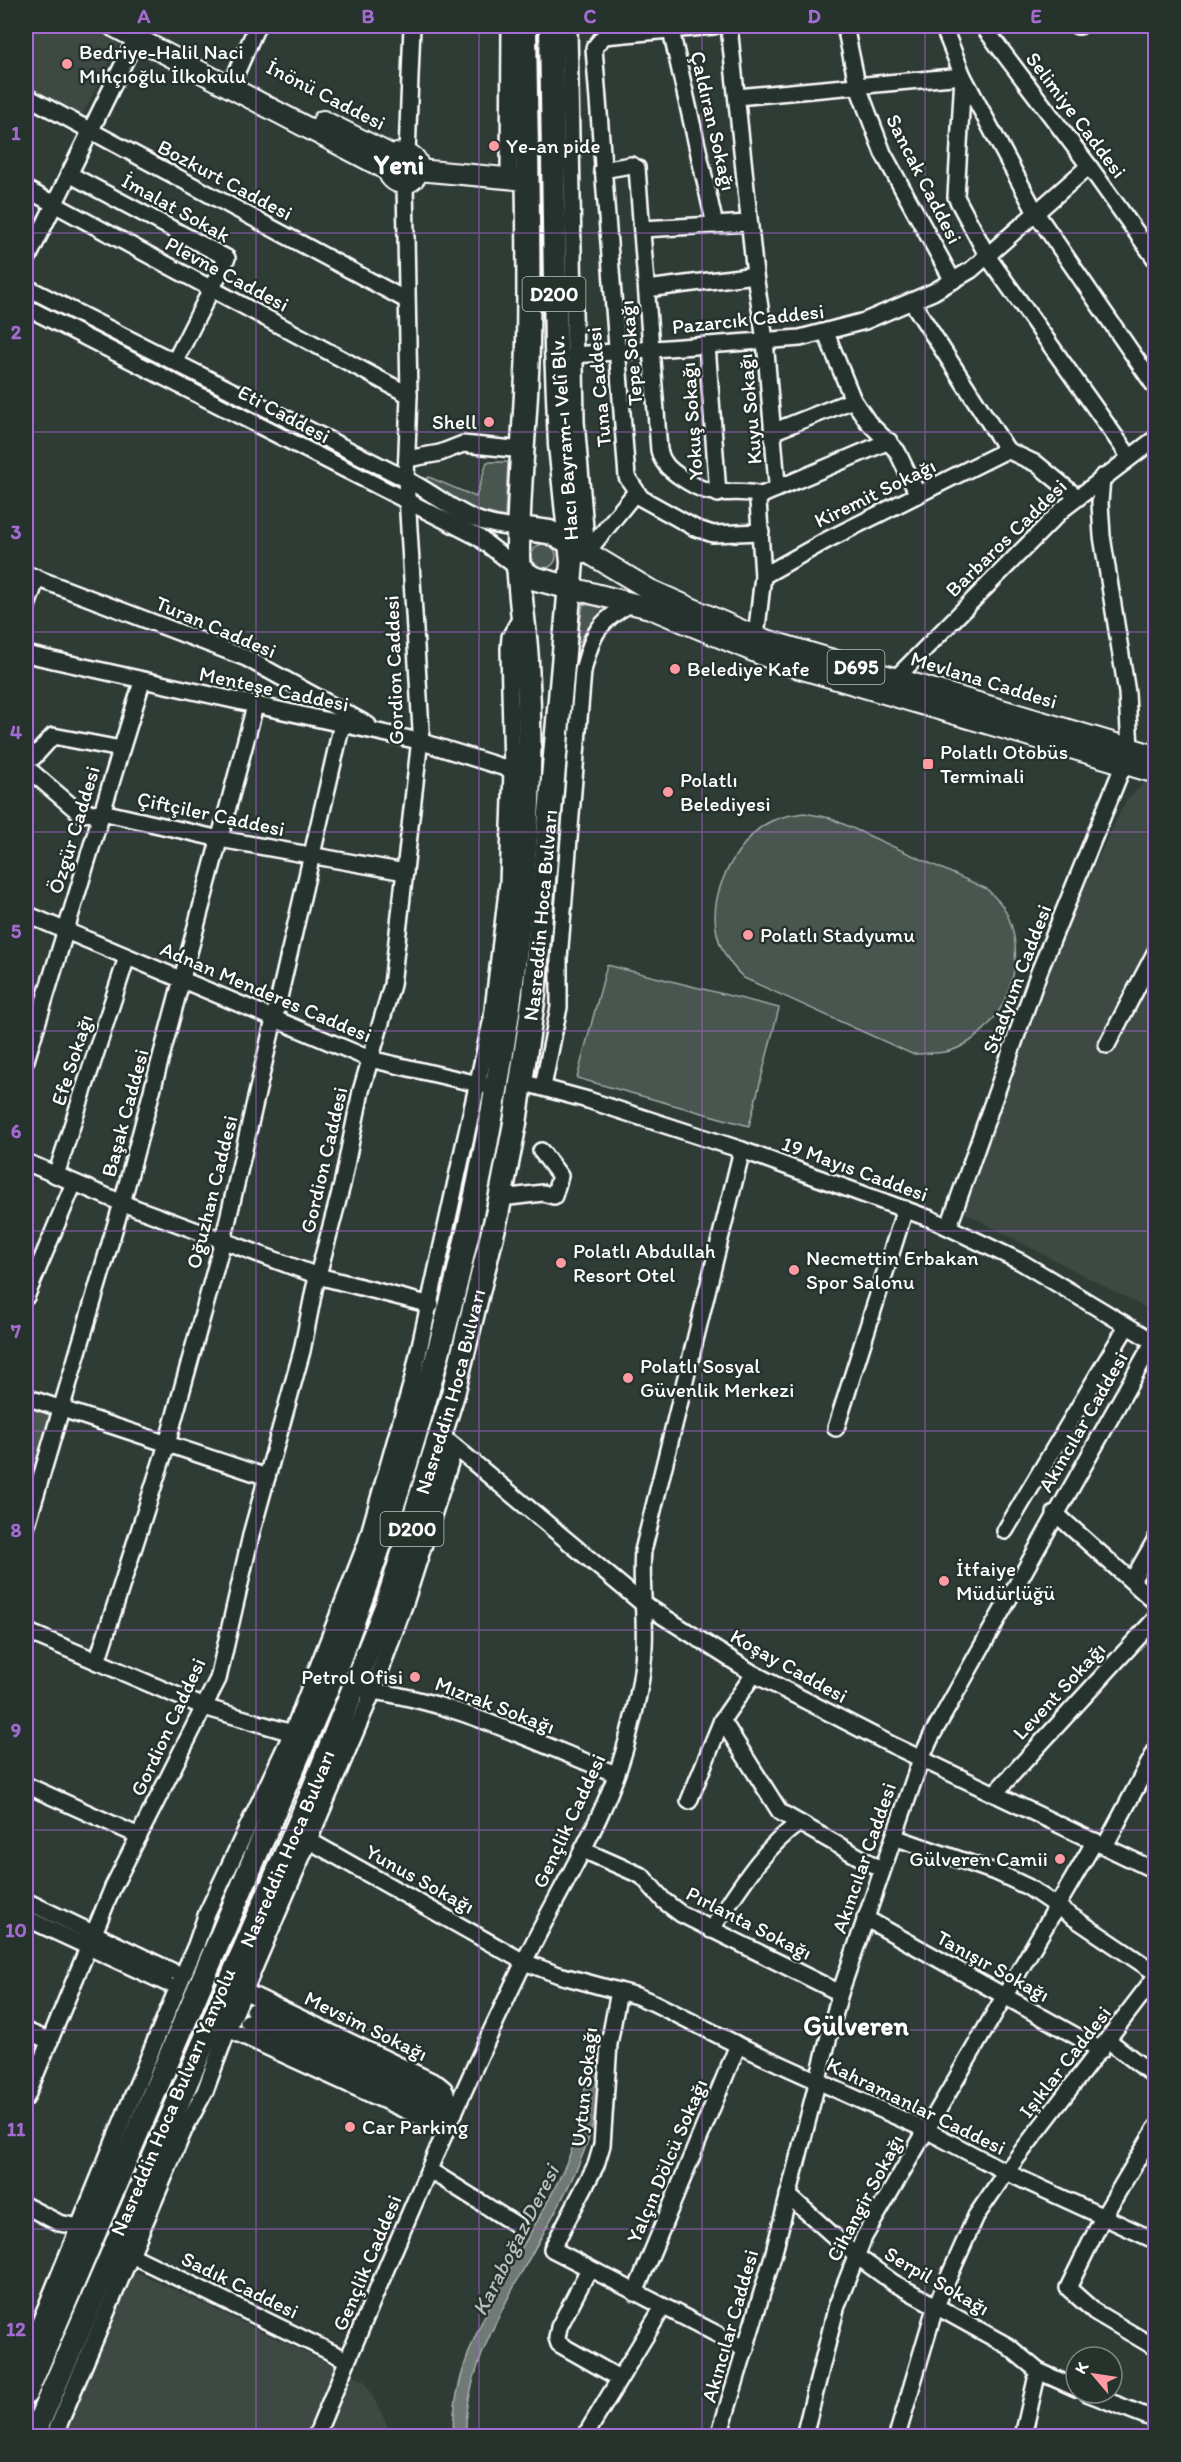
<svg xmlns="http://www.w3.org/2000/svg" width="1181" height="2462" viewBox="0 0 1181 2462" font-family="Itim,sans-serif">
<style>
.built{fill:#3c4842}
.green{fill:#4a544f;stroke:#a4aaa7;stroke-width:1.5}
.water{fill:#707975;stroke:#a9afac;stroke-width:1.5}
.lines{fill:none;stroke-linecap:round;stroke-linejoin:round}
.minor-tunnel{stroke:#444f49;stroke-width:15;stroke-dasharray:15 8;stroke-linecap:butt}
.minor-casing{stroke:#fff;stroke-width:20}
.major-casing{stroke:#fff;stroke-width:24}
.highway-casing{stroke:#fff;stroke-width:27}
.minor{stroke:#26332d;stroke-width:15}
.major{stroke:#26332d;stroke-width:20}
.highway{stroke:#26332d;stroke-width:22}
.grid{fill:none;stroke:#a36bd2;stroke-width:1.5;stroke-opacity:0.55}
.poi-dot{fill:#ff9aa2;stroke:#26332d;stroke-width:2}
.labels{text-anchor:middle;stroke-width:5;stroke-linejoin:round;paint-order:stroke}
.shield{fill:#26332d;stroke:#bec2c0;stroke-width:1.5}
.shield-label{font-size:20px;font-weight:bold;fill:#fff}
.poi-label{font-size:21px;fill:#fff;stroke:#26332d;text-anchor:start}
.street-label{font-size:21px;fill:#fff;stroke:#26332d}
.water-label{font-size:22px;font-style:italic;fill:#b8bcba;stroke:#26332d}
.district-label{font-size:27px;font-weight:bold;fill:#fff;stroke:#26332d}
.neatline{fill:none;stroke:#a36bd2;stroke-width:2}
.grid-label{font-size:20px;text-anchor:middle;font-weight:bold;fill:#a36bd2}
</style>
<rect width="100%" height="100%" fill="#2f3b35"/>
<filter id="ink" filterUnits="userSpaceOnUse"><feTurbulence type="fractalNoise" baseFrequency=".0167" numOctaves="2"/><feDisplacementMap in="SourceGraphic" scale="12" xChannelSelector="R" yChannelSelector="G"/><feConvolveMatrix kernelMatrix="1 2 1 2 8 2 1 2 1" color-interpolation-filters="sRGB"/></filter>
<g filter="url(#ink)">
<g class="built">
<polygon points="26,26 91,26 121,40 82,116 26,87"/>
<polygon points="1150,777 1155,779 1155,1313 963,1212 1059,940 1125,802"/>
<polygon points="135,2271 365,2381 393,2436 63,2436"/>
</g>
<g class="green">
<polygon points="487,462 508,462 505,517 475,510 424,481 429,477 476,497"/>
<circle cx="544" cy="556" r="12"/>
<polygon points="583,604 610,608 587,629 576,648"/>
<path d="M804,813L830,818L987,889C993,896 1001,902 1005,910C1030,957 1008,1022 962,1046C946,1055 929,1053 912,1054L744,978C704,941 709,894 738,852C745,843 754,831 764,825C777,817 790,815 804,813Z"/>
<polygon points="607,965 779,1008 749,1126 577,1078"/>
<polygon points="26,1403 56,1413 33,1488 26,1486"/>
</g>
<path class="water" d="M588,2056H601C599,2087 597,2118 586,2146C554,2234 462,2343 466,2436H453C452,2334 531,2249 568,2159C582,2125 585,2091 588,2056Z"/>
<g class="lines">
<polyline class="minor-tunnel" points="192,1980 254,2011"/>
<g class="minor-casing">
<g id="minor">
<polyline points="569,26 576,421 587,552"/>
<polyline points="670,26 715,225"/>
<polyline points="714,26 604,36 594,48 627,477 641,498 695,528 713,534 761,532"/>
<polyline points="729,26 755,275 765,340 777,484 776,489 762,495 758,501 763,576 756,637"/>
<polyline points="845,26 857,84 883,153 953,281"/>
<polyline points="943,26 963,76 956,197 988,257 1129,456"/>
<polyline points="983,26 1089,166 1156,260"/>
<polyline points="1077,26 1080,26"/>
<polyline points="230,87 257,26"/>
<polyline points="26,96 406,300"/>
<polyline points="737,97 963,76 1036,213 1156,388"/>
<polyline points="407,154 412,26"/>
<path d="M602,170L631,165L637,168L659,450C662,463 669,469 679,476C719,504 723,486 762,495"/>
<polyline points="69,174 227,258 175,361"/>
<polyline points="509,178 510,26"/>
<polyline points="26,189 409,395"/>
<polyline points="642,229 749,223"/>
<polyline points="26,262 142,26"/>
<path d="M26,287C152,350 278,414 404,478C449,501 464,525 519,528"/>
<polyline points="647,289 755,275"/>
<polyline points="912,302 1007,450 1037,464 1077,497"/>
<polyline points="26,307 478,537 518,568"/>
<polyline points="826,333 853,400 868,422 897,451 918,495"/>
<polyline points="707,345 718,494"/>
<polyline points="574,355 800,338 865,321 933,292 971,270 1089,166"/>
<polyline points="772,432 853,400"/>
<polyline points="407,459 440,453 463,444 523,450"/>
<polyline points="776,489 889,441"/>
<polyline points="587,552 635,493"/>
<polyline points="26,574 246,658 368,725"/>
<polyline points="763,576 827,540 1007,450"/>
<polyline points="26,609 37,578"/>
<polyline points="26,654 419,741 512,770"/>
<polyline points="895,679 1063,509 1156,438"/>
<polyline points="26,753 34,757 53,736 121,749"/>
<polyline points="26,767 81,814 102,812 220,839 405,872"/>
<polyline points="26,914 370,1059 487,1086"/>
<polyline points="1107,1045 1156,951"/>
<polyline points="26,1060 142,682"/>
<polyline points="521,1082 588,1100 742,1150 931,1219 1021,1262 1156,1343"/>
<path d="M543,1087L559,1007V959L583,671C592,634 598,621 632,603"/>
<polyline points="26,1162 122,1203 318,1276 431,1305"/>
<polyline points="56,1175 127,957"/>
<polyline points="501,1198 543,1193 554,1196 560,1176 541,1151"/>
<polyline points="949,1226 1039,972 1130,749 1127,693 1102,536 1100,503 1102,477"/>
<polyline points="26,1297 74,1183"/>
<polyline points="26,1397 267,1477"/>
<polyline points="836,1428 905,1209"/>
<polyline points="449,1442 642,1603 754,1674 888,1743 1156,1871"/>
<polyline points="1055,1513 1156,1603"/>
<polyline points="26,1528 122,1203 255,706"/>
<polyline points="1005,1531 1127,1326"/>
<polyline points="1132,1581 1156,1539"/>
<polyline points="26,1631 204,1707 292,1733"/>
<polyline points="97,1662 167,1444 223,1241 342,724"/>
<path d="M364,1690C452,1700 534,1742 616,1774"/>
<polyline points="722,1720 780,1812 882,1870"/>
<polyline points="26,1785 139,1836"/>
<polyline points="994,1794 1156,1618"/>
<polyline points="689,1801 722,1720 754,1674"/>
<polyline points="301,1836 524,1962 559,1975 637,1996 654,2003 738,2045 926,2130 1006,2172 1156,2241"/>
<polyline points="894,1837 998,1873 1028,1887 1156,1973"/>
<polyline points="1105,1846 1156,1750"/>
<polyline points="583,1850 642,1876 664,1901 681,1914 840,1993"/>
<polyline points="26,1901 172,1971"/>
<polyline points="26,1918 166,1983"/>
<polyline points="865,1918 1101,2050"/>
<path d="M711,1930C738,1891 760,1851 799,1823"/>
<polyline points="244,1991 438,2084 444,2089 454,2113"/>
<polyline points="619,1991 609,2044 602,2145 596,2165 552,2249 746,2349"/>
<polyline points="254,2011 435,2096 452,2111"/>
<polyline points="248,2022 431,2108 452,2113"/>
<polyline points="228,2029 418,2116 437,2118 454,2113"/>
<polyline points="26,2031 50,2041"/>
<polyline points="1109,2041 1156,2077"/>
<polyline points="26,2098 113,1887 218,1679 252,1531 302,1351 314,1290 342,1185 361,1091 392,985 421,730 406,479 409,395 405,183"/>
<polyline points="1156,2128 1103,2217 1068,2288 1095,2312 1156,2348"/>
<polyline points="429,2170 518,2226"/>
<polyline points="788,2195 855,2255 894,2283 1008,2346 1038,2371 1076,2388"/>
<polyline points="26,2206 59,2223 80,2227"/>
<polyline points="123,2251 347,2360"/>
<polyline points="589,2269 559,2327 557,2338 559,2344 619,2378"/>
<polyline points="635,2293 738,2045"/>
<path d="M26,2356C83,2219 137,2081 196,1945L207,1913L292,1733L366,1544L412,1382L492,1018L508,883L512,770L509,649L510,637L523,614"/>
<polyline points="1087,2393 1156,2420"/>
<polyline points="54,2436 184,2130 205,2091 228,2029 373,1691 406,1600 455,1447"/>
<path d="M316,2436C382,2277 449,2117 524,1962C559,1889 606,1820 627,1741C635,1711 643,1679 644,1647C646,1615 640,1583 643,1551L742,1150"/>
<polyline points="585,2436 663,2307"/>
<polyline points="719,2436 773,2256 840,1993 921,1759 931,1737 1156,1337"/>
<polyline points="804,2436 837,2305 864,2237 1095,1841"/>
<polyline points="897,2436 935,2308 976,2216 1006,2172 1156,1976"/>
<polyline points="1023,2436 1038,2371"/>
</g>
</g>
<g class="major-casing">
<g id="major">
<polyline points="113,26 388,170"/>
<polyline points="323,121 393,156"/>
<circle cx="403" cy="168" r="15"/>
<polyline points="418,170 527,180"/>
<polyline points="572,543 650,590 756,637 1156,756"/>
<polyline points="571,588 650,608 782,663 1156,773"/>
</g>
</g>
<g class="highway-casing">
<g id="highway">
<polyline points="519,528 549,532 572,543"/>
<polyline points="518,568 533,578 571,588"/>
<path d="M26,2393L337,1665C434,1407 504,1137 524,861C530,794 531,728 527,661C525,625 518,588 518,552C518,483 527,413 528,343C530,238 526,131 525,26"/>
<path id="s1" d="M33,2436L309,1800L387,1604L453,1394L497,1215L515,1123L534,995L572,562L560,445L556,348L551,26"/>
</g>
</g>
<use href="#minor" class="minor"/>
<use href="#major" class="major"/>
<use href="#highway" class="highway"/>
</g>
</g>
<path class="grid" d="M256,26V2436M479,26V2436M702,26V2436M925,26V2436M26,233H1156M26,432H1156M26,632H1156M26,832H1156M26,1031H1156M26,1231H1156M26,1431H1156M26,1630H1156M26,1830H1156M26,2030H1156M26,2229H1156"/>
<g class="poi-dot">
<circle cx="67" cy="64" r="6"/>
<circle cx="494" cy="146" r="6"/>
<circle cx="489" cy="422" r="6"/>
<circle cx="675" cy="669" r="6"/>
<rect x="922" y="758" width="12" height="12" rx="3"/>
<circle cx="668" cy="792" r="6"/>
<circle cx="748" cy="935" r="6"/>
<circle cx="561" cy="1263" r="6"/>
<circle cx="794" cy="1270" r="6"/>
<circle cx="628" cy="1378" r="6"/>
<circle cx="944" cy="1581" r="6"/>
<circle cx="415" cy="1677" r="6"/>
<circle cx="1060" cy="1859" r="6"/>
<circle cx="350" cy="2127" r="6"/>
</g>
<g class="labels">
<g class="shield">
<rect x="522.5" y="277" width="63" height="34" rx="4.5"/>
<rect x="827.5" y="650" width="57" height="34" rx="4.5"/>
<rect x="380.5" y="1512" width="63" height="34" rx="4.5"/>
</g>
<g class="shield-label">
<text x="554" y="301">D200</text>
<text x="856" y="674">D695</text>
<text x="412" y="1536">D200</text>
</g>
<g class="poi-label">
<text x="79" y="59">Bedriye-Halil Naci<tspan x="79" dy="24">Mıhçıoğlu İlkokulu</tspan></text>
<text x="506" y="153">Ye-an pide</text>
<text x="477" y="429" text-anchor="end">Shell</text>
<text x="687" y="676">Belediye Kafe</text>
<text x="940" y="759">Polatlı Otobüs<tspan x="940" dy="24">Terminali</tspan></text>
<text x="680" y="787">Polatlı<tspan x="680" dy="24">Belediyesi</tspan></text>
<text x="760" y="942">Polatlı Stadyumu</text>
<text x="573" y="1258">Polatlı Abdullah<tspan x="573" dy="24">Resort Otel</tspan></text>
<text x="806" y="1265">Necmettin Erbakan<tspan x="806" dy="24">Spor Salonu</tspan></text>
<text x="640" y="1373">Polatlı Sosyal<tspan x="640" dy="24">Güvenlik Merkezi</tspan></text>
<text x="956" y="1576">İtfaiye<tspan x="956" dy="24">Müdürlüğü</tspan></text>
<text x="403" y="1684" text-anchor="end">Petrol Ofisi</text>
<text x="1048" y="1866" text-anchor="end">Gülveren Camii</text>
<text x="362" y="2134">Car Parking</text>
</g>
<g class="street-label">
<text transform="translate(326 95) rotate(27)" y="7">İnönü Caddesi</text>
<text transform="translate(1076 115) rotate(53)" y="7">Selimiye Caddesi</text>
<text transform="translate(713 121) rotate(77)" y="7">Çaldıran Sokağı</text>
<text transform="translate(924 179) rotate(63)" y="7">Sancak Caddesi</text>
<text transform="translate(225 180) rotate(28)" y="7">Bozkurt Caddesi</text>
<text transform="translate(176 208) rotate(29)" y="7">İmalat Sokak</text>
<text transform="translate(227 274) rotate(28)" y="7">Plevne Caddesi</text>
<text transform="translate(748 319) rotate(-6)" y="7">Pazarcık Caddesi</text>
<text transform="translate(631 353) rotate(-95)" y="7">Tepe Sokağı</text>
<text transform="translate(599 387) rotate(-95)" y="7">Tuna Caddesi</text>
<text transform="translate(750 409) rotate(-95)" y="7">Kuyu Sokağı</text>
<text transform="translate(284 414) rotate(28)" y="7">Eti Caddesi</text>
<text transform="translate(692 421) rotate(-94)" y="7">Yokuş Sokağı</text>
<text transform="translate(564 438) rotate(-94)" y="7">Hacı Bayram-ı Velî Blv.</text>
<text transform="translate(875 493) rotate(-26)" y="7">Kiremit Sokağı</text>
<text transform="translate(1006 538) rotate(-44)" y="7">Barbaros Caddesi</text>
<text transform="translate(216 627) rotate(23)" y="7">Turan Caddesi</text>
<text transform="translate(394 670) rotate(-92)" y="7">Gordion Caddesi</text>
<text transform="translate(984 680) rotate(17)" y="7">Mevlana Caddesi</text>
<text transform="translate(274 689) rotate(12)" y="7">Menteşe Caddesi</text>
<text transform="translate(211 814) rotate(12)" y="7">Çiftçiler Caddesi</text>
<text transform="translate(74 830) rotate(-73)" y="7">Özgür Caddesi</text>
<text dy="7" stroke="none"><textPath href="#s1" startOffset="1612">Nasreddin Hoca Bulvarı</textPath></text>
<text transform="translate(1017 979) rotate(-69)" y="7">Stadyum Caddesi</text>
<text transform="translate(266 992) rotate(23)" y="7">Adnan Menderes Caddesi</text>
<text transform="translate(72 1060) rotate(-72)" y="7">Efe Sokağı</text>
<text transform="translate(125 1113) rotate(-75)" y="7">Başak Caddesi</text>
<text transform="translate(324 1160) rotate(-77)" y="7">Gordion Caddesi</text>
<text transform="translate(855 1169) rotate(20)" y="7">19 Mayıs Caddesi</text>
<text transform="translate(212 1192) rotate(-76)" y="7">Oğuzhan Caddesi</text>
<text dy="7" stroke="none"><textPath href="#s1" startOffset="1126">Nasreddin Hoca Bulvarı</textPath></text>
<text transform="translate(1083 1422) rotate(-60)" y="7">Akıncılar Caddesi</text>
<text transform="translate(789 1666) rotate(29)" y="7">Koşay Caddesi</text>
<text transform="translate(1059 1691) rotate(-47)" y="7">Levent Sokağı</text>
<text transform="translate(495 1705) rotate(21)" y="7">Mızrak Sokağı</text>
<text transform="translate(168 1727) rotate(-65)" y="7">Gordion Caddesi</text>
<text transform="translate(569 1821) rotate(-65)" y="7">Gençlik Caddesi</text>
<text dy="7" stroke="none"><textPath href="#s1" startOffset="640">Nasreddin Hoca Bulvarı</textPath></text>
<text transform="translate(864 1858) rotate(-71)" y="7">Akıncılar Caddesi</text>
<text transform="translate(420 1879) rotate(29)" y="7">Yunus Sokağı</text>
<text transform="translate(749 1923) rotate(27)" y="7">Pırlanta Sokağı</text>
<text transform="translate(993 1966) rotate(29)" y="7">Tanışır Sokağı</text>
<text transform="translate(366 2026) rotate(26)" y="7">Mevsim Sokağı</text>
<text transform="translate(1065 2062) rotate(-52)" y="7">Işıklar Caddesi</text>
<text transform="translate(584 2087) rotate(-84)" y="7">Uytun Sokağı</text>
<text transform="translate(173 2102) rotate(-67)" y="7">Nasreddin Hoca Bulvarı Yanyolu</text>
<text transform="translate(916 2106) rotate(26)" y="7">Kahramanlar Caddesi</text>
<text transform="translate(667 2161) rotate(-67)" y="7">Yalçın Dölcü Sokağı</text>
<text transform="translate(865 2198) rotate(-62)" y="7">Cihangir Sokağı</text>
<text transform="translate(367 2263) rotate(-67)" y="7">Gençlik Caddesi</text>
<text transform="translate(937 2281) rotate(30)" y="7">Serpil Sokağı</text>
<text transform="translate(240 2285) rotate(26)" y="7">Sadık Caddesi</text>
<text transform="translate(730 2326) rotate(-74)" y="7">Akıncılar Caddesi</text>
</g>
<g class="water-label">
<text transform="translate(515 2240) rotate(-63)" y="8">Karaboğaz Deresi</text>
</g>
<g class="district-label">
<text x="399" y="174">Yeni</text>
<text x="856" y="2035">Gülveren</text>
</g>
</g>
<rect width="1181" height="2462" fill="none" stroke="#26332d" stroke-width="66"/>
<g transform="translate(1094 2375) rotate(299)"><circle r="28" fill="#26332d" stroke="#7d8581" stroke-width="1.5"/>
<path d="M0-4.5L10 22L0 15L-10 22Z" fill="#ff9aa2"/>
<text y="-9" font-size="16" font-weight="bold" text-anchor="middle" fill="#ffffff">K</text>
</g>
<rect x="33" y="33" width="1115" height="2396" class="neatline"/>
<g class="grid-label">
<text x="144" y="23">A</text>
<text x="368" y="23">B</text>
<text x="590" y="23">C</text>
<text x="814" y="23">D</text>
<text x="1036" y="23">E</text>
<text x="16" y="140">1</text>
<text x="16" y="339">2</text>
<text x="16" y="539">3</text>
<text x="16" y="739">4</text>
<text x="16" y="938">5</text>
<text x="16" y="1138">6</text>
<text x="16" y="1338">7</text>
<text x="16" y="1537">8</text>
<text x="16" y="1737">9</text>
<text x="16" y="1937">10</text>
<text x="16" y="2136">11</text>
<text x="16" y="2336">12</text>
</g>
</svg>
